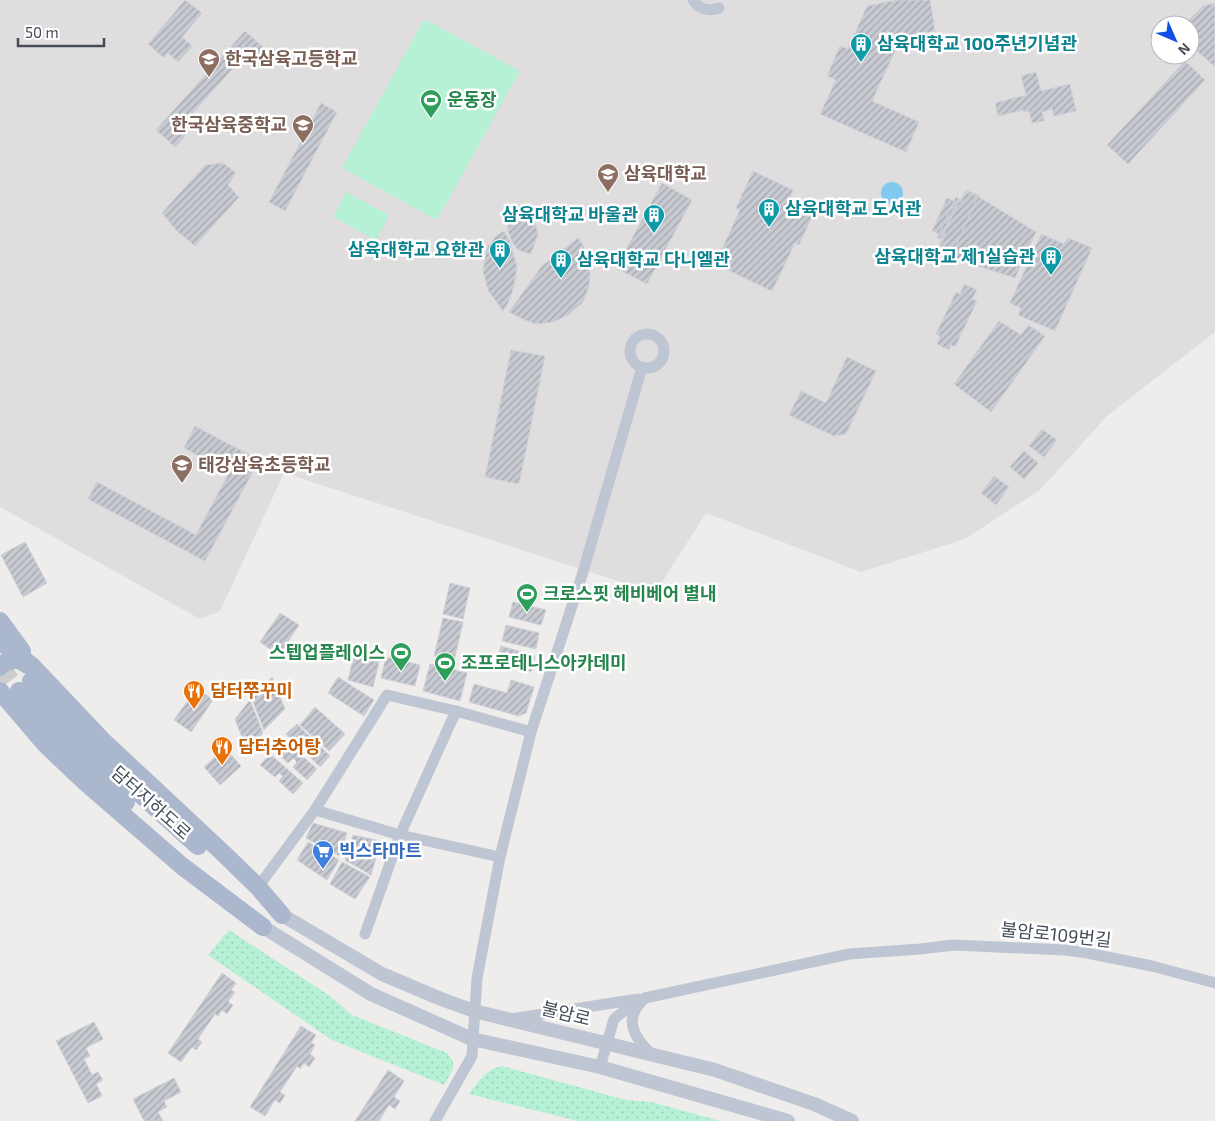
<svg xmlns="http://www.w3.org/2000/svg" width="1215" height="1121" viewBox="0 0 1215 1121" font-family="'Exo 2','Noto Sans KR',sans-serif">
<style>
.education{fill:#e0ddde;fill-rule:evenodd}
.grass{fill:url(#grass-dots)}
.garden{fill:#b6f0d5}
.water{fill:#81c9f0}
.building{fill:url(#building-hatch);stroke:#cfd1d8}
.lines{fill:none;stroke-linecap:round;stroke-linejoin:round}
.primary-tunnel{stroke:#cdcccf;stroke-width:18;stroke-dasharray:18 9;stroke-linecap:butt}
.minor{stroke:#bec6d3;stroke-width:11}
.tertiary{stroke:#bec6d3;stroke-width:14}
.primary{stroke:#aab7cd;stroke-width:18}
.labels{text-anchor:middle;stroke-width:5;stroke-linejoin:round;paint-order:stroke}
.culture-label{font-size:18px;font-weight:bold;fill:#0d838f;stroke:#fff;text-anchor:start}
.education-label{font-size:18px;font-weight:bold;fill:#785e54;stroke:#fff;text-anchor:start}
.leisure-label{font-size:18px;font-weight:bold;fill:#27864d;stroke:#fff;text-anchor:start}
.food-label{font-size:18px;font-weight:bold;fill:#c56008;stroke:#fff;text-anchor:start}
.street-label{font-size:18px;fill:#444c5a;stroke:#fff}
.shop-label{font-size:18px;font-weight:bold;fill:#366cbe;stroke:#fff;text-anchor:start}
</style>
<defs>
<pattern id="grass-dots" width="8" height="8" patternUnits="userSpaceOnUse" patternTransform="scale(1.25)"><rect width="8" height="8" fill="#b6f0d5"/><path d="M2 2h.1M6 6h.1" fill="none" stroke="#9ecfb9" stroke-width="1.8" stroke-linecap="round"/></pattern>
<pattern id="building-hatch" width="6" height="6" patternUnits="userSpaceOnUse" patternTransform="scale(1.25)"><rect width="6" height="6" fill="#c8cad2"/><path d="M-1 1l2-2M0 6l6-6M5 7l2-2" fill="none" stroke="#a4a6ad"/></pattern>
</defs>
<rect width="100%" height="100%" fill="#efecec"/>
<path class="education" d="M0,0H1215V332L1107,416L1040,490L965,539L861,572L706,513L655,593L284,473L220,611L200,619L0,507ZM1160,25H1190V55H1160Z"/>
<g class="grass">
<path d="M229,930L330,996L352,1015L447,1053C459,1066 451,1072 444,1085L332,1040L208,955Z"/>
<path d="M502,1066L626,1100L652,1102L720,1121H578L469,1094C478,1082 486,1069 502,1066Z"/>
</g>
<g class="garden">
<polygon points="424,19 520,71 437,220 342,168"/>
<polygon points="346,192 389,215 376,240 333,217"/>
</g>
<circle class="water" cx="892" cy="193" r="11"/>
<g class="building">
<polygon points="185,0 202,13 182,37 192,46 178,62 168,53 164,58 148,44"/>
<polygon points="897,0 930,0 935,31 901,38 872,101 919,122 906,152 820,114 836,80 827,76 840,46 848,49 867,6"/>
<polygon points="1215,3 1215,65 1214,66 1190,45 1190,25 1184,25 1203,6"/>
<polygon points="245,31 264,48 251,62 244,56 193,113 200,119 175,147 156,130"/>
<polygon points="1185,61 1205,80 1128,164 1107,145"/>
<polygon points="1036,72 1041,91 1070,84 1076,111 1054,116 1052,109 1042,112 1044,121 1032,123 1029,111 1024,112 1024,110 998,116 995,103 1026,95 1021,76"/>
<polygon points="321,103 337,112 285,211 269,202"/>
<polygon points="223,163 236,173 228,185 239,197 195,246 177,231 162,213 205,165"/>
<polygon points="753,171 793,190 789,200 814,212 799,245 795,243 772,291 715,264 740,210 736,208"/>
<polygon points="662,183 692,200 647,284 616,268"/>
<polygon points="966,190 980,196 979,199 966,192 961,202 959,201 942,238 944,239 939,250 952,255 951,257 937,251 942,239 940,239 958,199 961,200"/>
<polygon points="966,192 978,197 952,255 950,255 939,250 944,239 942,238 959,201 961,202"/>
<polygon points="956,197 961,200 958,199 940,239 942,240 937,237"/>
<polygon points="979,197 1036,232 1015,278 951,257 977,198"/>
<polygon points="947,198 954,201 939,234 932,231"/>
<polygon points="518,204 528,211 534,218 538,234 531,254 518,250 512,242 508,231 508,221"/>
<polygon points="504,231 510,242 517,267 514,286 508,303 503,311 488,290 483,271 487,248 495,237"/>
<polygon points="1041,234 1064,244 1068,238 1092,248 1055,331 1018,315 1021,308 1010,303"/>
<polygon points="578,238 584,247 590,273 589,286 583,302 568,315 553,322 536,324 525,320 509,312 542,266"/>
<polygon points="964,284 977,290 972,299 977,301 955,347 951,345 949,350 937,344 940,336 936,334 956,292 960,294"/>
<polygon points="999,321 1021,335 1028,325 1045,336 991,412 954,384"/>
<polygon points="511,350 545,356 519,484 485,477"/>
<polygon points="847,357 876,371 846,434 834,436 789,415 801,391 826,403"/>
<polygon points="195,426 259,460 205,561 88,499 97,482 196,535 229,473 184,448"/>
<polygon points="1042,429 1057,440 1044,457 1029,446"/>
<polygon points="1024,451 1038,463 1024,479 1010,467"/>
<polygon points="994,476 1009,487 996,505 981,493"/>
<polygon points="25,542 47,583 23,597 1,555"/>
<polygon points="450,583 470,588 463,619 443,614"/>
<polygon points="513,602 546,610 541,625 509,617"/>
<polygon points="280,613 299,625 279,655 260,642"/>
<polygon points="443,618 463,622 454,661 434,656"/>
<polygon points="506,625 539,633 536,649 502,641"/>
<polygon points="501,646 535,656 531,672 496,663"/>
<polygon points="356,647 381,654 373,687 348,680"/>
<polygon points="386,657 420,665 415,686 381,678"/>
<polygon points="430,664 467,673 460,701 423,691"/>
<polygon points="272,677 285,709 264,730 252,699"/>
<polygon points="338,677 374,700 364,716 328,693"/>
<polygon points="511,680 534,687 526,713 519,716 469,702 474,684 507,693"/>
<polygon points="197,688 213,700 191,732 174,720"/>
<polygon points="250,700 263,733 247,750 235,719"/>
<polygon points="315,707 345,734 329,751 300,725"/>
<polygon points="297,724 330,756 320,767 286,734"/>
<polygon points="284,740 317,769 307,780 293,767 297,762 293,758 288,763 274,750"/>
<polygon points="225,748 241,766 220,785 204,767"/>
<polygon points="270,754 303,783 293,794 279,781 283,776 279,773 275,777 260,765"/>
<polygon points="313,823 347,833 340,856 306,838"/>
<polygon points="353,835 381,841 371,875 345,860"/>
<polygon points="308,842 339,860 327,880 297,860"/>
<polygon points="342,862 370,877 355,899 330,884"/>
<polygon points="222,973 236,983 231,990 235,992 228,1002 233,1005 227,1014 222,1010 218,1016 215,1014 198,1039 202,1042 196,1050 192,1047 181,1062 168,1053"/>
<polygon points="94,1022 103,1039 86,1048 90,1056 84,1059 92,1075 98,1072 103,1080 96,1084 102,1096 88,1103 56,1041"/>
<polygon points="301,1026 316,1035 311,1043 315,1045 310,1054 315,1058 309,1067 304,1063 300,1069 297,1066 280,1092 285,1095 280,1103 275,1100 265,1116 250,1107"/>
<polygon points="388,1070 404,1081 394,1097 400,1101 395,1109 389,1105 379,1121 355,1121"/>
<polygon points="174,1078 181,1092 164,1101 167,1107 158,1112 163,1121 144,1121 133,1099"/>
</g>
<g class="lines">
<polyline class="primary-tunnel" points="0,666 19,691"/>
<g class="minor">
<path d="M693,0C699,9 708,12 719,8"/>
<circle cx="647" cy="351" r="17"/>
<polyline points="315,810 400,835 500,857"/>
<polyline points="258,887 315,810 387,695 456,711 531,732"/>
<polyline points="365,934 400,835 456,711"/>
<path d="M642,1001C623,1020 635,1038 651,1054"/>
<polyline points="511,1019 638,999"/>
<polyline points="600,1067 614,1019 629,1007 645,998 849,954 920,949 954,945 1065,950 1087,953 1152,966 1215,983"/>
<polyline points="435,1121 472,1056 477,978 500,857 531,732 583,572 642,367"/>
</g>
<g class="tertiary">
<polyline points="282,915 382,974 441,999 474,1011 715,1070 814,1104 852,1121"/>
<polyline points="263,927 371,994 472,1039 600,1067 788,1121"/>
</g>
<g class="primary">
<polyline points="0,621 22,651"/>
<polyline points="0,641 31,665 102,740 222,852 258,887 282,915"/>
<polyline points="0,667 4,663 17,659 28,665"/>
<path d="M31,681C80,742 140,794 198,846"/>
<polyline points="0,691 45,744 85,782 182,866 263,927"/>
<polyline points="19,691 82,761 126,802"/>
</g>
</g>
<defs>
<g id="building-pin" transform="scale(1.125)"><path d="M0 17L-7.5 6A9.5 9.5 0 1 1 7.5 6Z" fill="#0f9aa8" stroke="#fff"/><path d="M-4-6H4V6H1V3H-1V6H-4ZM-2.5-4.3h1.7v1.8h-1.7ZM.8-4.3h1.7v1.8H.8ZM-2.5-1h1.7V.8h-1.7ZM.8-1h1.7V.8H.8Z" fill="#fff"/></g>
<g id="school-pin" transform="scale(1.125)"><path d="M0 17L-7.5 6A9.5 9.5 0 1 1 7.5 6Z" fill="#8d6e63" stroke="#fff"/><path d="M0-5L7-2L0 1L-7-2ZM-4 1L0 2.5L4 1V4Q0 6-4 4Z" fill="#fff"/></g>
<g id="stadium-pin" transform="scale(1.125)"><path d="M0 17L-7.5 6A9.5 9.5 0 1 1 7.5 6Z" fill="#2e9e5b" stroke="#fff"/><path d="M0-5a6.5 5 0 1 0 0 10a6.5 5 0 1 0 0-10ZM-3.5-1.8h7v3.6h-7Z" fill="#fff"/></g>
<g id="university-pin" transform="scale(1.125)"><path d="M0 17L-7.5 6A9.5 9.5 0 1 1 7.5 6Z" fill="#8d6e63" stroke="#fff"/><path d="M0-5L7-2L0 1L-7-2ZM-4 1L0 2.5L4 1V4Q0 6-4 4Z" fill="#fff"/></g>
<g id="restaurant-pin" transform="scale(1.125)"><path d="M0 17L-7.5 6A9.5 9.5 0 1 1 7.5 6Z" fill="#e8710a" stroke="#fff"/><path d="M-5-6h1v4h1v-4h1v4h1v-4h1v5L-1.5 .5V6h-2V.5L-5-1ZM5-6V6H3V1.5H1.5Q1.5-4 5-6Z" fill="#fff"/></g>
<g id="supermarket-pin" transform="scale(1.125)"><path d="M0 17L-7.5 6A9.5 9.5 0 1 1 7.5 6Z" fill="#3f7fe0" stroke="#fff"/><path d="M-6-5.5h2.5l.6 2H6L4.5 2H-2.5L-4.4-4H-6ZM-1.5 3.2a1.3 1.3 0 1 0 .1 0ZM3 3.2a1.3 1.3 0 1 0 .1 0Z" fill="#fff"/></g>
</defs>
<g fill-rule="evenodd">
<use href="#building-pin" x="861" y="44"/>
<use href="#school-pin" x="209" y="59"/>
<use href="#stadium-pin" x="431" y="100"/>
<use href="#school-pin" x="303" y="125"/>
<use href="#university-pin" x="608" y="174"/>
<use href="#building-pin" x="769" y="209"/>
<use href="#building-pin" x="654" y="215"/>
<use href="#building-pin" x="500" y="250"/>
<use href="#building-pin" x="1051" y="257"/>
<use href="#building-pin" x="561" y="260"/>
<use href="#school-pin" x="182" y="465"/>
<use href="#stadium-pin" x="527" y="594"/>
<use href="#stadium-pin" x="401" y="653"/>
<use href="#stadium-pin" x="445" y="663"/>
<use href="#restaurant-pin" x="194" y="691"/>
<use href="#restaurant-pin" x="222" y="747"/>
<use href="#supermarket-pin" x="323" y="851"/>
</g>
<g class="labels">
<g class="culture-label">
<text x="877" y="50">삼육대학교 100주년기념관</text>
<text x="785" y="215">삼육대학교 도서관</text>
<text x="638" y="221" text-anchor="end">삼육대학교 바울관</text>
<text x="484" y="256" text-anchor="end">삼육대학교 요한관</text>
<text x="1035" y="263" text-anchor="end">삼육대학교 제1실습관</text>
<text x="577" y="266">삼육대학교 다니엘관</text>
</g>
<g class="education-label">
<text x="225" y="65">한국삼육고등학교</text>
<text x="287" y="131" text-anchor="end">한국삼육중학교</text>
<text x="624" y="180">삼육대학교</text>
<text x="198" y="471">태강삼육초등학교</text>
</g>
<g class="leisure-label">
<text x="447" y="106">운동장</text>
<text x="543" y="600">크로스핏 헤비베어 별내</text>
<text x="385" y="659" text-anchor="end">스텝업플레이스</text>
<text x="461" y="669">조프로테니스아카데미</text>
</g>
<g class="food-label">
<text x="210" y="697">담터쭈꾸미</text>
<text x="238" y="753">담터추어탕</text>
</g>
<g class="street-label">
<text transform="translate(151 803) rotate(42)" y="6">담터지하도로</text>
<text transform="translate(1056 935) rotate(6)" y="6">불암로109번길</text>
<text transform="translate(566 1014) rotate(14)" y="6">불암로</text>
</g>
<g class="shop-label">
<text x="339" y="857">빅스타마트</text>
</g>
</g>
<g transform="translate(1175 40) rotate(135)"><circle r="24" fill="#ffffff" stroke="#b4b7bd"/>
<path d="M0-4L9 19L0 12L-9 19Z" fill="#0f4fe5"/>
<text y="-8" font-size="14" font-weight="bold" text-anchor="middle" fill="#444c5a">N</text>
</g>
<path d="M18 38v8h86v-8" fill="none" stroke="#444c5a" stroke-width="2.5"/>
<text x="25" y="38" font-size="15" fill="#444c5a" stroke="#ffffff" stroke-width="4" paint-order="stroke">50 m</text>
</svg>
